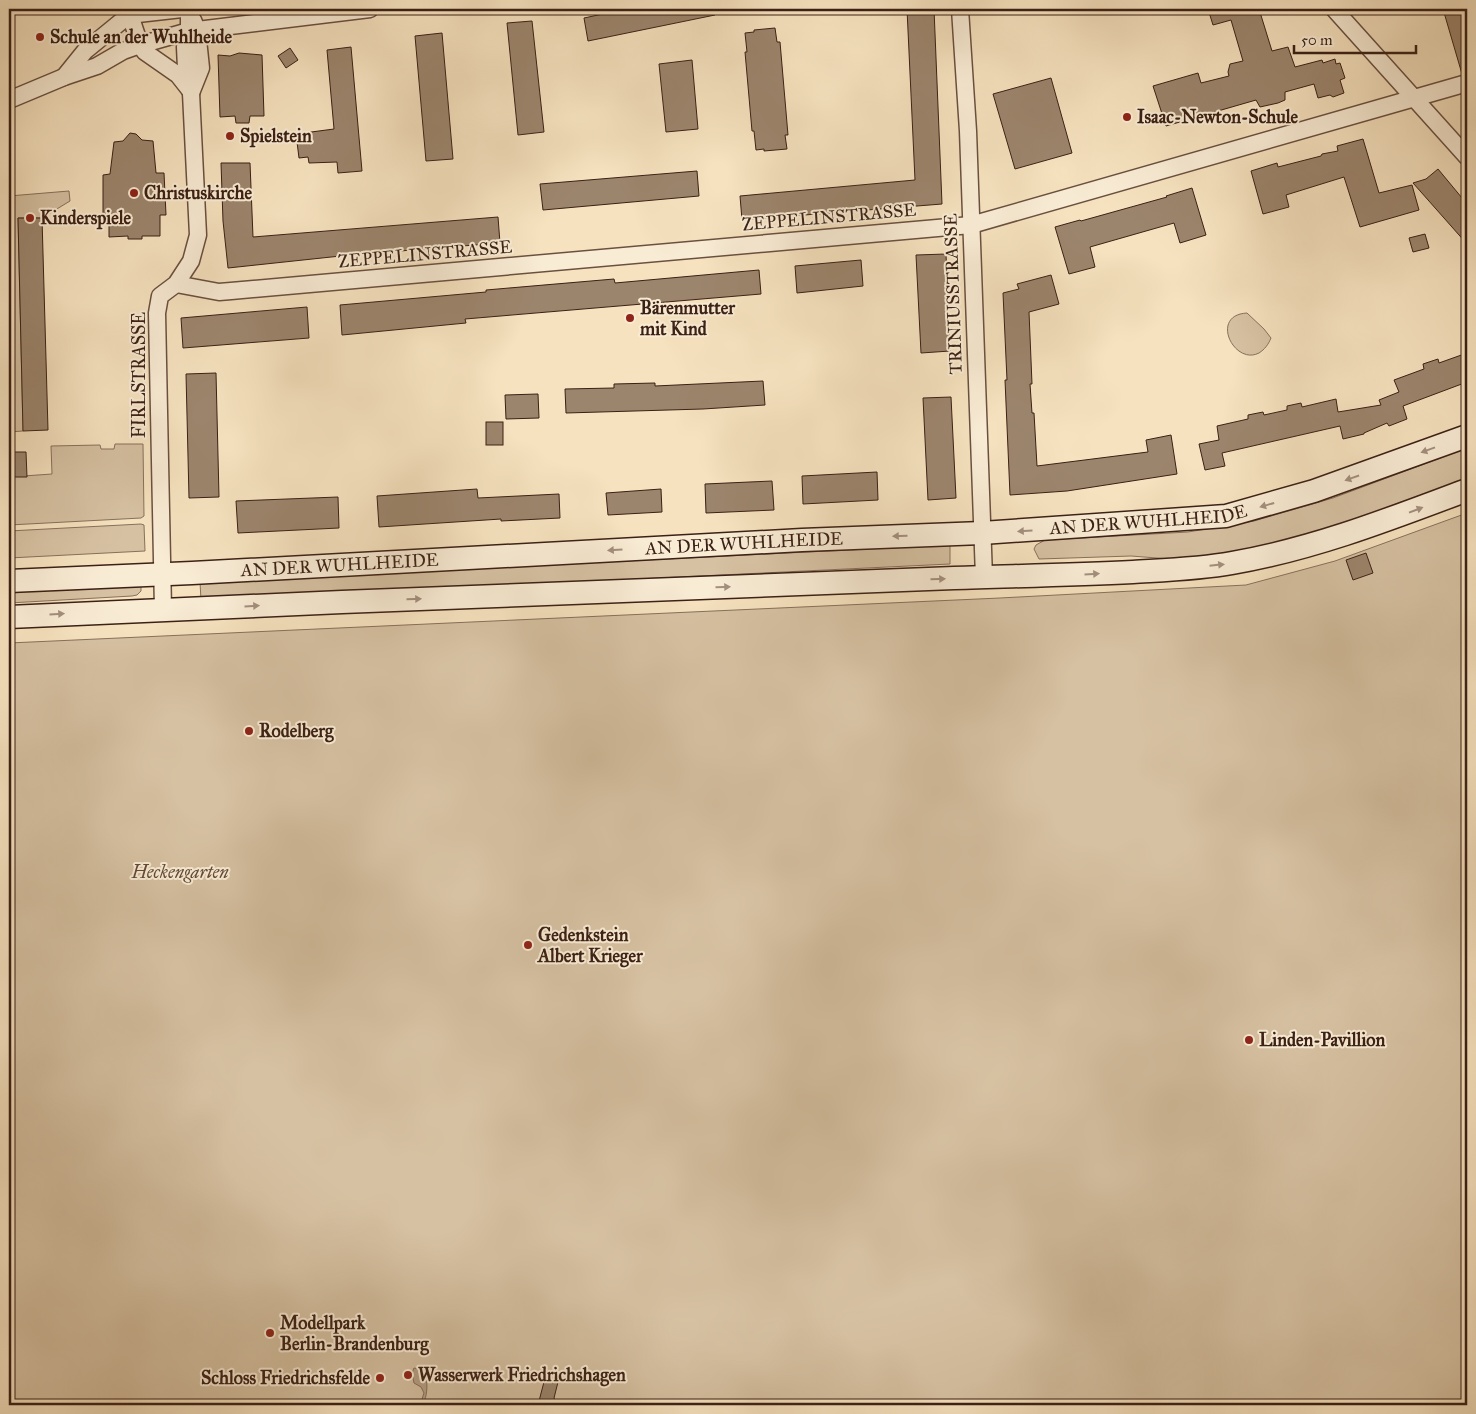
<svg xmlns="http://www.w3.org/2000/svg" width="1476" height="1414" viewBox="0 0 1476 1414" font-family="'IM FELL Great Primer',serif">
<style>
.green{fill:#d6c1a2;stroke:#88705c}
.water{fill:#b6a085;stroke:#856d58}
.building{fill:#9c856d;stroke:#3b2015}
.lines{fill:none;stroke-linecap:round;stroke-linejoin:round}
.minor-casing{stroke:#6a5040;stroke-width:19}
.secondary-casing{stroke:#3b2015;stroke-width:25}
.minor{stroke:#f9ecd5;stroke-width:16}
.secondary{stroke:#f9ecd5;stroke-width:22}
.oneway{fill:#a4907f}
.poi-dot{fill:#8f2418;stroke:#f9ecd5;stroke-width:2}
.labels{text-anchor:middle;stroke-width:4;stroke-linejoin:round;paint-order:stroke}
.poi-label{font-size:18px;font-weight:bold;fill:#3b2015;stroke:#f9ecd5;text-anchor:start}
.street-label{font-size:18px;fill:#3b2015;stroke:#f9ecd5}
.park-label{font-size:18px;font-style:italic;fill:#624838;stroke:#f9ecd5}
</style>
<rect width="100%" height="100%" fill="#f6e2bf"/>
<filter id="stains"><feTurbulence type="fractalNoise" baseFrequency=".004" numOctaves="4"/><feColorMatrix values="0 0 0 0 .2 0 0 0 0 .09 0 0 0 0 .02 0 0 0 .5 -.17"/></filter>
<radialGradient id="worn" r=".72"><stop offset=".6" stop-color="#630" stop-opacity="0"/><stop offset="1" stop-color="#630" stop-opacity=".3"/></radialGradient>
<g class="green">
<polygon points="69,191 70,201 42,218 18,218 23,431 9,432 9,196"/>
<path d="M1247,313L1264,329L1271,338C1268,345 1265,349 1259,353C1234,366 1209,315 1247,313Z"/>
<polygon points="115,444 143,444 144,516 141,518 9,525 9,477 52,474 51,446 100,445 101,449 114,449"/>
<polygon points="1467,448 1467,482 1280,546 1183,560 1131,556 1039,559 1034,549 1036,545 1045,540 1188,532 1254,521 1333,498"/>
<polygon points="1467,513 1467,1405 9,1405 9,643 1000,598 1246,585 1335,561"/>
<polygon points="141,524 144,525 145,551 9,558 9,531"/>
<polygon points="950,545 950,564 201,600 200,582"/>
<polygon points="139,585 141,587 141,591 137,595 132,596 9,603 9,590"/>
</g>
<path class="water" d="M414,1368C431,1370 428,1394 423,1405H420L424,1393L421,1387L414,1383L412,1373Z"/>
<g class="building">
<polygon points="626,9 715,9 715,15 588,41 584,18"/>
<polygon points="907,9 934,9 942,204 742,220 740,196 915,180"/>
<polygon points="1208,9 1259,9 1272,51 1288,47 1295,67 1322,60 1323,63 1335,59 1336,64 1340,63 1345,78 1340,80 1344,93 1333,97 1330,95 1318,98 1314,84 1285,92 1285,100 1278,103 1260,107 1256,100 1166,126 1153,86 1198,73 1201,83 1229,76 1228,72 1230,64 1243,61 1231,20 1213,25"/>
<polygon points="1443,9 1467,9 1467,73 1462,74"/>
<polygon points="532,21 544,132 518,135 507,23"/>
<polygon points="775,28 777,42 780,42 788,135 785,135 787,149 764,151 764,149 756,150 754,131 752,131 745,52 747,52 745,33 754,32 754,30"/>
<polygon points="442,33 453,159 426,161 415,36"/>
<polygon points="351,47 362,171 338,173 337,162 309,163 308,157 299,158 296,134 334,129 327,50"/>
<polygon points="290,48 298,60 286,68 278,56"/>
<polygon points="239,53 262,55 264,116 250,116 249,123 236,123 235,116 220,117 218,55 230,56"/>
<polygon points="692,60 698,129 666,132 659,64"/>
<polygon points="1051,78 1072,153 1015,169 993,94"/>
<polygon points="130,133 136,134 142,140 153,141 156,173 164,173 166,215 160,215 160,236 142,236 142,239 128,239 128,236 109,237 109,216 103,216 103,175 110,174 114,142 123,141"/>
<polygon points="1363,139 1379,193 1412,185 1419,210 1360,227 1344,177 1286,195 1289,207 1263,214 1251,171 1277,163 1278,167 1321,156 1322,154 1338,151 1337,146"/>
<polygon points="221,163 250,163 253,237 498,217 500,243 350,255 228,268 223,221"/>
<polygon points="1438,169 1467,204 1467,244 1413,183 1426,179"/>
<polygon points="697,171 699,196 543,210 540,184"/>
<polygon points="1192,188 1206,235 1180,243 1174,223 1090,247 1095,267 1069,274 1055,227 1080,220 1081,221 1167,197 1166,196"/>
<polygon points="18,218 42,218 48,430 23,431"/>
<polygon points="1425,234 1429,248 1413,252 1409,238"/>
<polygon points="946,254 950,351 921,353 916,255"/>
<polygon points="861,260 863,286 797,293 795,266"/>
<polygon points="759,270 761,294 465,319 466,323 342,335 340,305 486,292 486,290 614,279 615,283"/>
<polygon points="1051,275 1059,304 1029,312 1032,384 1030,384 1032,413 1034,413 1037,466 1148,452 1146,440 1171,435 1177,474 1067,491 1010,495 1005,380 1007,380 1003,293 1019,289 1017,284"/>
<polygon points="307,307 309,338 183,348 181,318"/>
<polygon points="1467,353 1467,382 1403,406 1407,419 1389,426 1387,423 1364,433 1364,434 1343,439 1340,426 1222,453 1225,466 1205,470 1199,444 1219,440 1217,426 1248,419 1248,415 1263,412 1264,415 1287,410 1287,406 1301,403 1302,407 1336,399 1338,412 1381,405 1379,400 1399,392 1394,380 1424,369 1423,364 1438,359 1439,363"/>
<polygon points="216,373 219,497 189,498 186,374"/>
<polygon points="763,381 765,405 703,409 566,413 565,389 614,388 614,384 655,383 655,386"/>
<polygon points="538,394 539,418 506,419 505,395"/>
<polygon points="951,397 956,498 928,500 923,398"/>
<rect x="486" y="422" width="17" height="23"/>
<polygon points="9,452 26,452 27,477 9,477"/>
<polygon points="877,472 878,500 803,504 802,476"/>
<polygon points="772,481 774,510 706,513 705,484"/>
<polygon points="477,489 478,498 559,494 560,518 501,521 501,519 379,527 377,496"/>
<polygon points="661,489 662,512 608,515 606,493"/>
<polygon points="338,497 339,528 238,533 236,501"/>
<polygon points="1366,553 1373,573 1353,580 1346,560"/>
<polygon points="545,1378 558,1382 554,1398 558,1405 538,1405"/>
</g>
<g class="lines">
<g class="minor-casing">
<g id="minor">
<polyline points="128,9 140,45 145,52 178,75 189,89"/>
<polyline points="960,9 968,131 984,577"/>
<polyline points="1334,9 1467,157"/>
<polyline points="64,77 85,51 129,15 182,9"/>
<polyline points="191,93 201,68 197,30 193,20"/>
<polyline points="9,100 64,77 97,66 123,51 140,45 189,31 370,9"/>
<polyline points="176,284 219,292 231,291 971,225 1467,83"/>
<polyline points="163,609 157,313 160,296 176,284 191,261 198,235 191,93 186,68 185,47 189,31 189,9"/>
</g>
</g>
<g class="secondary-casing">
<g id="secondary">
<path id="s1" d="M9,581L192,573L802,540L982,533L1226,516L1314,491L1467,436"/>
<path d="M9,617L342,602L954,578C1014,576 1074,575 1133,572C1166,570 1199,569 1232,563C1313,549 1390,519 1467,490"/>
</g>
</g>
<use href="#minor" class="minor"/>
<use href="#secondary" class="secondary"/>
</g>
<defs><path id="oneway-solid" d="M-6-.8H1V-3.2L6.5 0L1 3.2V.8H-6Z" transform="scale(1.25)"/></defs>
<g class="oneway">
<use href="#oneway-solid" transform="translate(1428 450) rotate(160)"/>
<use href="#oneway-solid" transform="translate(1352 478) rotate(161)"/>
<use href="#oneway-solid" transform="translate(1267 505) rotate(164)"/>
<use href="#oneway-solid" transform="translate(1416 510) rotate(-21)"/>
<use href="#oneway-solid" transform="translate(1025 531) rotate(177)"/>
<use href="#oneway-solid" transform="translate(900 536) rotate(178)"/>
<use href="#oneway-solid" transform="translate(615 550) rotate(176)"/>
<use href="#oneway-solid" transform="translate(1217 565) rotate(-6)"/>
<use href="#oneway-solid" transform="translate(1092 574) rotate(-3)"/>
<use href="#oneway-solid" transform="translate(938 579) rotate(-2)"/>
<use href="#oneway-solid" transform="translate(723 587) rotate(-2)"/>
<use href="#oneway-solid" transform="translate(414 599) rotate(-2)"/>
<use href="#oneway-solid" transform="translate(252 606) rotate(-3)"/>
<use href="#oneway-solid" transform="translate(57 614) rotate(-3)"/>
</g>
<g class="poi-dot">
<circle cx="40" cy="37" r="5"/>
<circle cx="1127" cy="117" r="5"/>
<circle cx="230" cy="136" r="5"/>
<circle cx="134" cy="193" r="5"/>
<circle cx="30" cy="218" r="5"/>
<circle cx="630" cy="318" r="5"/>
<circle cx="249" cy="731" r="5"/>
<circle cx="528" cy="945" r="5"/>
<circle cx="1249" cy="1040" r="5"/>
<circle cx="270" cy="1333" r="5"/>
<circle cx="408" cy="1375" r="5"/>
<circle cx="380" cy="1378" r="5"/>
</g>
<g class="labels">
<g class="poi-label">
<text x="50" y="43">Schule an der Wuhlheide</text>
<text x="1137" y="123">Isaac-Newton-Schule</text>
<text x="240" y="142">Spielstein</text>
<text x="144" y="199">Christuskirche</text>
<text x="40" y="224">Kinderspiele</text>
<text x="640" y="314">Bärenmutter<tspan x="640" dy="21">mit Kind</tspan></text>
<text x="259" y="737">Rodelberg</text>
<text x="538" y="941">Gedenkstein<tspan x="538" dy="21">Albert Krieger</tspan></text>
<text x="1259" y="1046">Linden-Pavillion</text>
<text x="280" y="1329">Modellpark<tspan x="280" dy="21">Berlin-Brandenburg</tspan></text>
<text x="418" y="1381">Wasserwerk Friedrichshagen</text>
<text x="370" y="1384" text-anchor="end">Schloss Friedrichsfelde</text>
</g>
<g class="street-label">
<text transform="translate(829 217) rotate(-5)" y="6">ZEPPELINSTRASSE</text>
<text transform="translate(425 254) rotate(-5)" y="6">ZEPPELINSTRASSE</text>
<text transform="translate(953 294) rotate(-92)" y="6">TRINIUSSTRASSE</text>
<text transform="translate(139 375) rotate(-90)" y="6">FIRLSTRASSE</text>
<text dy="6" stroke="none"><textPath href="#s1" startOffset="1141">AN DER WUHLHEIDE</textPath></text>
<text dy="6" stroke="none"><textPath href="#s1" startOffset="736">AN DER WUHLHEIDE</textPath></text>
<text dy="6" stroke="none"><textPath href="#s1" startOffset="331">AN DER WUHLHEIDE</textPath></text>
</g>
<g class="park-label">
<text x="180" y="878">Heckengarten</text>
</g>
</g>
<rect width="1476" height="1414" fill="none" stroke="#f6e2bf" stroke-width="30"/>
<rect x="10" y="10" width="1456" height="1394" fill="none" stroke="#3b2015" stroke-width="2.5"/>
<rect x="15" y="15" width="1446" height="1384" fill="none" stroke="#3b2015"/>
<path d="M1294 45v8h122v-8" fill="none" stroke="#3b2015" stroke-width="2.5"/>
<text x="1301" y="45" font-size="15" fill="#3b2015" stroke="#f9ecd5" stroke-width="4" paint-order="stroke">50 m</text>
<rect width="100%" height="100%" filter="url(#stains)"/>
<rect width="100%" height="100%" fill="url(#worn)"/>
</svg>
